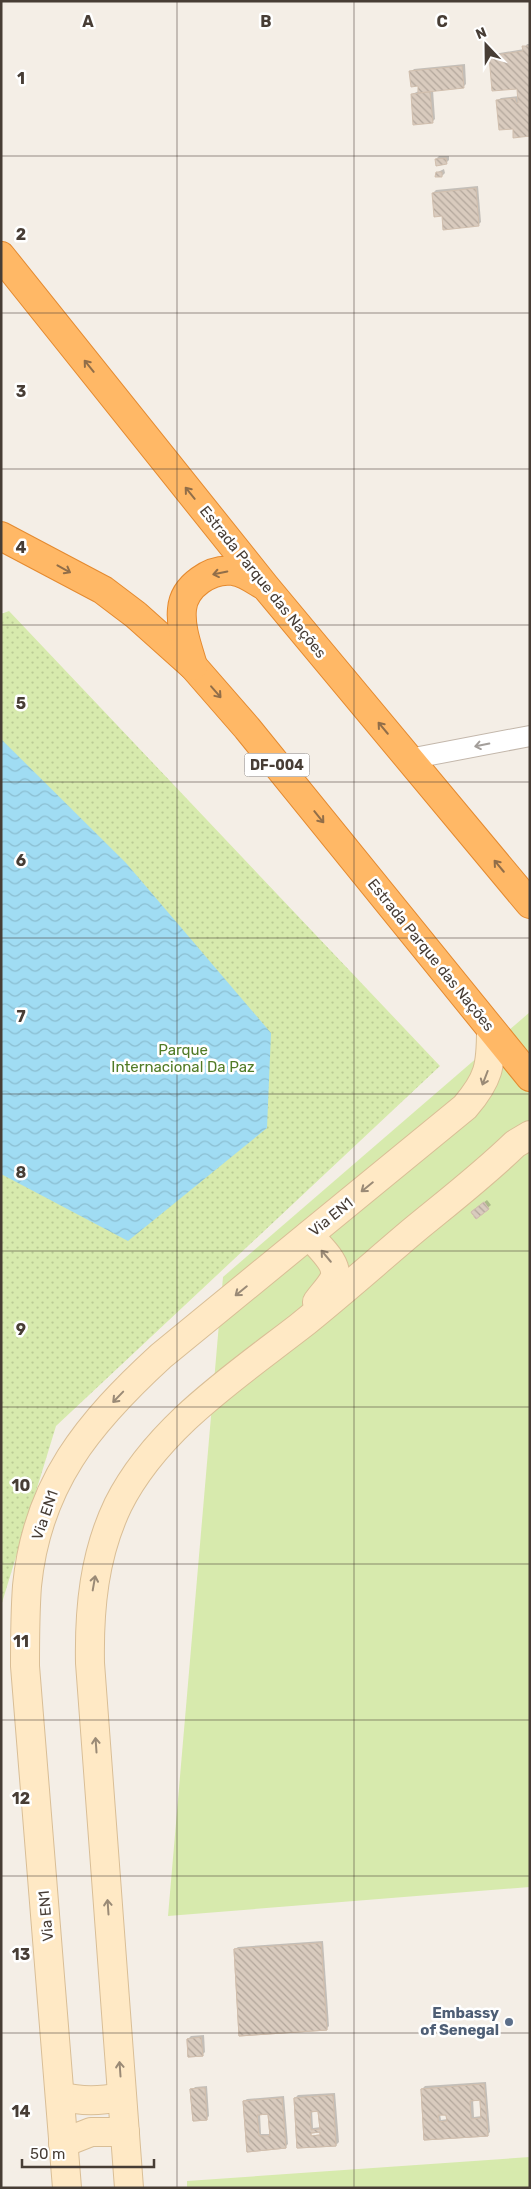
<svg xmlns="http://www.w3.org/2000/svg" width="531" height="2189" viewBox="0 0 531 2189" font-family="Rubik,sans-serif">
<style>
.green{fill:#d7eaad}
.park{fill:url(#park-dots)}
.water{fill:url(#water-waves)}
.shadow{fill:#0003;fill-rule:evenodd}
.building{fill:url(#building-back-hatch);stroke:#d1bfae;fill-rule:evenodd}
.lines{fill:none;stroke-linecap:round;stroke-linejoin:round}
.street-casing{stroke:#c3b7ab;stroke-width:22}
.secondary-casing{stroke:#d9be96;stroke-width:30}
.highway-casing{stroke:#e48a30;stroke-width:30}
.street{stroke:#fff;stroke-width:20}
.secondary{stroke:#ffe9c5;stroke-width:28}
.highway{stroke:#ffb866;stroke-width:28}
.oneway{stroke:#916e49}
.oneway2{stroke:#a39e9a}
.oneway3{stroke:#9a8a76}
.grid{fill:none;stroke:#473d35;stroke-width:1;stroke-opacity:0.55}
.service-dot{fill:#5c6f8a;stroke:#fff;stroke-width:2}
.labels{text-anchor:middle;stroke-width:5;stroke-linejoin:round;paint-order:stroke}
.shield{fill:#fff;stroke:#7e7772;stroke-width:1}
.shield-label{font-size:14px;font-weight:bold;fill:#473d35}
.street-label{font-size:15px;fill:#473d35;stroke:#fff}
.park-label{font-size:15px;fill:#517b26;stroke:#fff}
.service-label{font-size:15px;font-weight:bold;fill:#4e5e75;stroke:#fff;text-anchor:end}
.grid-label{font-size:16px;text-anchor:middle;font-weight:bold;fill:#473d35;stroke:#fff;stroke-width:5;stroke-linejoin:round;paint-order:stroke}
</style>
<defs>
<pattern id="park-dots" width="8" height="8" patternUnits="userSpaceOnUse" patternTransform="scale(1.25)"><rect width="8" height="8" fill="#d7eaad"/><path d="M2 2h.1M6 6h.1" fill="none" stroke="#baca95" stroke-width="1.8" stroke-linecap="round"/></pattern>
<pattern id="water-waves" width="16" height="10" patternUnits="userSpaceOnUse" patternTransform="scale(1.25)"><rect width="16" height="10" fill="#a0dcf3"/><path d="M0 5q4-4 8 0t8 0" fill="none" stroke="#8bbed1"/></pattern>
<pattern id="building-back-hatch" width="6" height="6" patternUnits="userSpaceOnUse" patternTransform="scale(1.25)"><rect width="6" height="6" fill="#d9cbbe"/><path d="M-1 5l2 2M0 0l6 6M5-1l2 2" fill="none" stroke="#b2a69b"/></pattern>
</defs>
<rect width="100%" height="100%" fill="#f4eee6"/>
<g class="green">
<polygon points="530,1012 530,1887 168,1916 223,1277"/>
<polygon points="530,2157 530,2188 187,2188 187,2181"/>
</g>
<polygon class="park" points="9,611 440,1066 56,1426 1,1606 1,614"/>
<polygon class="water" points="1,739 126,863 271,1033 267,1128 128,1241 1,1174"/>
<g class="shadow">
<polygon points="527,44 530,44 530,135 514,128 498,100 501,98 519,96 518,88 491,57 494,54 524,49"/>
<polygon points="465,64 466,84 463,87 433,90 435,119 432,122 412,94 419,91 419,84 411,72 414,69"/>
<polygon points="439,156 449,156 449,160 446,163 436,159"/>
<polygon points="444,169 445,173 442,176 438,172"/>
<polygon points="478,186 481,222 478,225 443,215 433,193 436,190"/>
<polygon points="487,1200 491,1205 476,1217 475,1209"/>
<polygon points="323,1941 329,2026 326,2029 235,1949 238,1947"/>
<polygon points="204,2035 205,2052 202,2055 188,2039 191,2036"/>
<path d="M486,2082L490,2132L487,2135L425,2138L422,2089L425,2086ZM473,2099H481L482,2116L474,2117ZM447,2113L448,2119L441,2120L440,2114Z"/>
<polygon points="207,2086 209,2116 207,2118 192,2090 195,2087"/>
<path d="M335,2093L339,2142L336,2145L298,2146L295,2098L298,2095ZM312,2110H319L321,2127L313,2128ZM321,2131V2136L310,2137V2132Z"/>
<path d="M284,2096L288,2144L285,2147L248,2151L244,2101L247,2099ZM269,2113L271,2134H261L260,2114Z"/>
</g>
<g class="building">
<polygon points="522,46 530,46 530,136 513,138 513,129 499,130 496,100 515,98 516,103 518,103 517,89 492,91 489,56 523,51"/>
<polygon points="462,66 464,88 418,93 418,86 411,87 409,71"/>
<polygon points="430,92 433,123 413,125 411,94"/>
<polygon points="446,158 447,164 436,166 435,159"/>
<polygon points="436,172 442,172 442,177 435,177"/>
<polygon points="476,188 479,226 443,230 442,216 434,217 432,193"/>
<polygon points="484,1202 489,1209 476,1219 471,1212"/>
<polygon points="484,1202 489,1209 476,1219 471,1212"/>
<polygon points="321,1943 327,2030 239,2036 234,1949"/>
<polygon points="321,1943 327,2030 239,2036 234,1949"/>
<polygon points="201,2037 203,2056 188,2057 187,2039"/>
<polygon points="201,2037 203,2056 188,2057 187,2039"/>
<path d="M484,2084L488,2136L424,2140L421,2089ZM480,2100L481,2118L471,2119L470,2101ZM438,2115H446L447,2121L438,2122Z"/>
<path d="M484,2084L488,2136L424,2140L421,2089ZM480,2100L481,2118L471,2119L470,2101ZM438,2115H446L447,2121L438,2122Z"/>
<polygon points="200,2088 205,2088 207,2120 193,2121 190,2089"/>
<polygon points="200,2088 205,2088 207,2120 193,2121 190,2089"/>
<path d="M333,2095L336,2146L297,2148L294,2098ZM318,2111L320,2129L311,2130L310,2112ZM320,2132V2135L311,2136V2133Z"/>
<path d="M333,2095L336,2146L297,2148L294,2098ZM318,2111L320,2129L311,2130L310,2112ZM320,2132V2135L311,2136V2133Z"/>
<path d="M282,2098L286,2148L247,2152L243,2101ZM268,2114L270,2136H259L257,2115Z"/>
<path d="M282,2098L286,2148L247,2152L243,2101ZM268,2114L270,2136H259L257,2115Z"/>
</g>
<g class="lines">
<g class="street-casing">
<polyline id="street" points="409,759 530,736"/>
</g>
<g class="secondary-casing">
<g id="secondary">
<path d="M309,1235C318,1246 340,1264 334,1279C330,1287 322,1295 317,1302"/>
<path d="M60,2096C82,2102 100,2101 122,2097"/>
<polyline points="63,2143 91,2132 125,2132"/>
<path d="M67,2188L25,1666C25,1640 25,1613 27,1586C37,1484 88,1423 161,1356L465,1107C489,1079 491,1066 491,1030"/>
<path d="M129,2188L90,1663C89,1609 94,1555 118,1505C156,1429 233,1378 299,1327C338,1296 376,1262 414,1230C448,1202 483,1175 515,1144L530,1135"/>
</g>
</g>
<g class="highway-casing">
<g id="highway">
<polyline points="1,256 265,586 530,904"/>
<polyline points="1,536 103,590 136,615 193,666 247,728 530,1077"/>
<path d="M193,666C188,648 180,628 182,609C184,586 211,568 233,571C243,572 253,579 261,584"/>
</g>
</g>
<use href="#street" class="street"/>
<use href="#secondary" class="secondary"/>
<use href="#highway" class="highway"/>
</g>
<defs><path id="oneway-shaft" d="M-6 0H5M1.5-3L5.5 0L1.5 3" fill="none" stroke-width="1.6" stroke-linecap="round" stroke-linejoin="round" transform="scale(1.25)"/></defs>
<g class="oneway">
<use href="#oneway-shaft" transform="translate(89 366) rotate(-129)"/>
<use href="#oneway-shaft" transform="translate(190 493) rotate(-129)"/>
<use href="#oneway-shaft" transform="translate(64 569) rotate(29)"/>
<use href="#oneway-shaft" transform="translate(220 573) rotate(168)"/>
<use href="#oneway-shaft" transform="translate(216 692) rotate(49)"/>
<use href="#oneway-shaft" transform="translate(383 728) rotate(-130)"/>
<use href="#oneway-shaft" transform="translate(319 817) rotate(51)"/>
<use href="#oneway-shaft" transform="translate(499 866) rotate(-130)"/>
</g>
<use class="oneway2" href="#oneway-shaft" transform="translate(482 745) rotate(169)"/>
<g class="oneway3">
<use href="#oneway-shaft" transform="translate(485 1078) rotate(111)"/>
<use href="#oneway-shaft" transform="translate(367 1187) rotate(141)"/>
<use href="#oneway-shaft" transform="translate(326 1256) rotate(-130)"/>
<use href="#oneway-shaft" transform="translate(241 1291) rotate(141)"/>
<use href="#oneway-shaft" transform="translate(118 1397) rotate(134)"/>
<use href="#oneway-shaft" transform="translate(94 1583) rotate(-80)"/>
<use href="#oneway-shaft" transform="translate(96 1745) rotate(-94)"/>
<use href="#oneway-shaft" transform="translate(108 1907) rotate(-94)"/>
<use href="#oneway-shaft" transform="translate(120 2069) rotate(-94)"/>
</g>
<path class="grid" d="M177,1V2188M354,1V2188M1,156H530M1,313H530M1,469H530M1,625H530M1,782H530M1,938H530M1,1094H530M1,1251H530M1,1407H530M1,1564H530M1,1720H530M1,1876H530M1,2033H530"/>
<circle class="service-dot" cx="509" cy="2022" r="5"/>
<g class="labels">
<rect class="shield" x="244.5" y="753.5" width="65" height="23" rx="4"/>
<g class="shield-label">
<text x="277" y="770">DF-004</text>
</g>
<g class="street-label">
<text transform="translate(263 582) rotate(51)" y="5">Estrada Parque das Nações</text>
<text transform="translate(431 955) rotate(51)" y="5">Estrada Parque das Nações</text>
<text transform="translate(331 1217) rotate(-39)" y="5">Via EN1</text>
<text transform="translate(45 1515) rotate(-71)" y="5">Via EN1</text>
<text transform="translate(46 1916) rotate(-95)" y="5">Via EN1</text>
</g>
<g class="park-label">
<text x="183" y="1055">Parque<tspan x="183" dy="17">Internacional Da Paz</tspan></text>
</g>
<g class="service-label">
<text x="499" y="2018">Embassy<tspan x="499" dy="17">of Senegal</tspan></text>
</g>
</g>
<g class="grid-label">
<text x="88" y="27">A</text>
<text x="266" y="27">B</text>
<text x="442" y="27">C</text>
<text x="21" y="84">1</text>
<text x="21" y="240">2</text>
<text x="21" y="397">3</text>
<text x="21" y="553">4</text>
<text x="21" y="709">5</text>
<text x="21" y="866">6</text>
<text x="21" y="1022">7</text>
<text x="21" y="1178">8</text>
<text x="21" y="1335">9</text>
<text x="21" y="1491">10</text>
<text x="21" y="1647">11</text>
<text x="21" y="1804">12</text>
<text x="21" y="1960">13</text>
<text x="21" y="2117">14</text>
</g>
<rect width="531" height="2189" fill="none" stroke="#473d35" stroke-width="5"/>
<g transform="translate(486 45) rotate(338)" stroke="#ffffff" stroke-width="4" paint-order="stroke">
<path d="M0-4L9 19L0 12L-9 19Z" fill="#473d35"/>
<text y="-8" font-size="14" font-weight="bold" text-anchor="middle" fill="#473d35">N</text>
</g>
<path d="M22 2159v8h132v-8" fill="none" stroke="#473d35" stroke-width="2.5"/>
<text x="30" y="2159" font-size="15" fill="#473d35" stroke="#ffffff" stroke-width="4" paint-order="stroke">50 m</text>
</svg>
